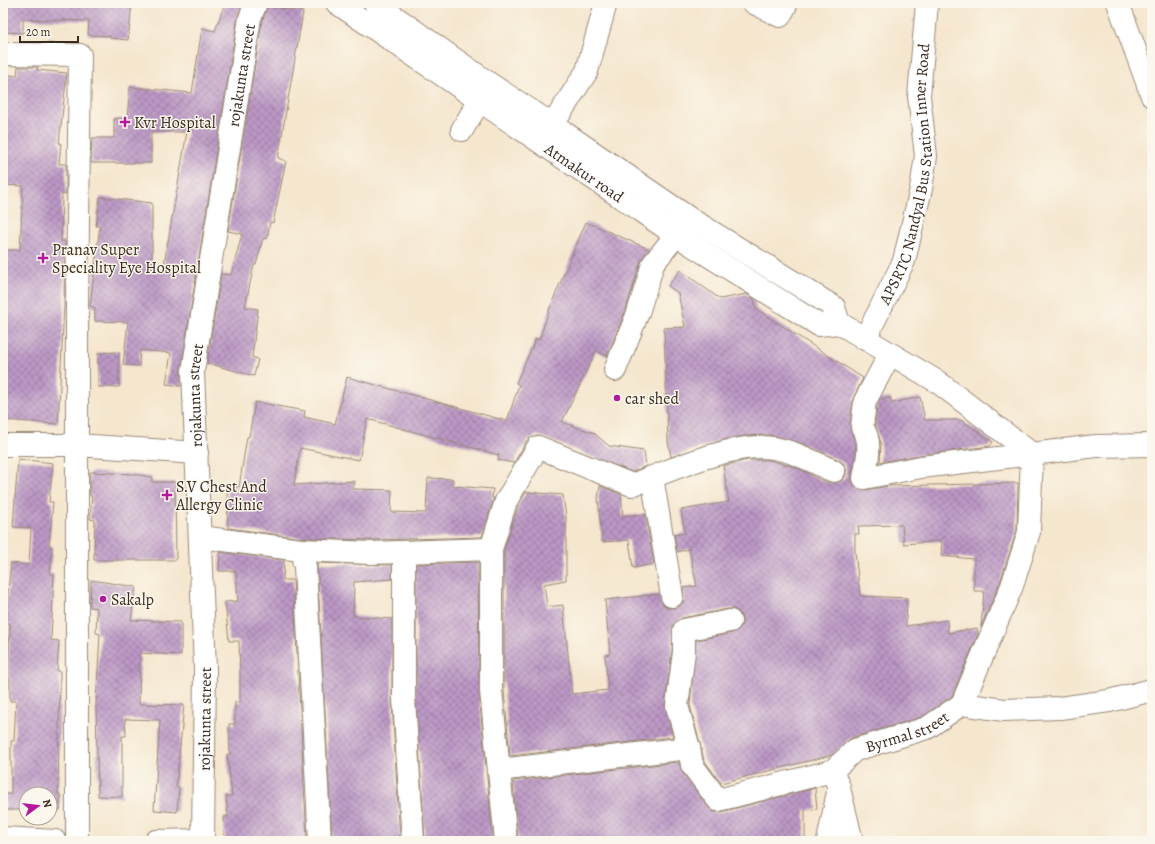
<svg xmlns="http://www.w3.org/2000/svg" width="1155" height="844" viewBox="0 0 1155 844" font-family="Alegreya,serif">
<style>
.building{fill:url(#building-cross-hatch)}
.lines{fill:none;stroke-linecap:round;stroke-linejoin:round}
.minor-casing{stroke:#988876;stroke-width:24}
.major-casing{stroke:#988876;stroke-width:24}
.minor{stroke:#fff;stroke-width:22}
.major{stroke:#fff;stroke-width:22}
.poi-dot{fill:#b5179e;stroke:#fbf7ec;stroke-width:1.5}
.labels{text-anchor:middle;stroke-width:3;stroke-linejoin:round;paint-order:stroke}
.street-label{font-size:16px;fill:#3b2a1e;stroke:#fbf7ec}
.poi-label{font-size:16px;fill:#3b2a1e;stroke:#fbf7ec;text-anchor:start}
</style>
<defs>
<pattern id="building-cross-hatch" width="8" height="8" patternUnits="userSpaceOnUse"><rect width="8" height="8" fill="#bc98c6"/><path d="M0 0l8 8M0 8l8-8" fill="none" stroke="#9a7ca0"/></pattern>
</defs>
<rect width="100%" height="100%" fill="#fbf7ec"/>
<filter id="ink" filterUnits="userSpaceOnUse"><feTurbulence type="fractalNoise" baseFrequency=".025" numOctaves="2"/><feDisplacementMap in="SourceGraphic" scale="8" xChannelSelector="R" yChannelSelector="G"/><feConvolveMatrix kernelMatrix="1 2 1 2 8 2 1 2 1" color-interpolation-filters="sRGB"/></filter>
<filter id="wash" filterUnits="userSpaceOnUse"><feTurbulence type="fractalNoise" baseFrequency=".012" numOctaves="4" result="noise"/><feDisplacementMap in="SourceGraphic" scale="16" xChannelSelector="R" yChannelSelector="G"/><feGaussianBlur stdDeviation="0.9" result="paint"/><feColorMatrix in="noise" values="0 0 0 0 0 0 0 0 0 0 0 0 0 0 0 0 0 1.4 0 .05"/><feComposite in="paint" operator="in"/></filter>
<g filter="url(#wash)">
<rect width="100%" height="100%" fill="#f5e6ce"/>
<g id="blocks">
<g class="building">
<polygon points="3,3 132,3 128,40 110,38 110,36 88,35 89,21 23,19 23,33 3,32"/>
<polygon points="225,3 243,3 238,16 181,369 181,386 166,384 171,353 140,350 139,366 123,365 128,322 95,321 95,308 90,306 100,226 96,226 100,197 152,203 152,270 163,270 187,132 151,132 151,163 91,163 92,138 114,138 114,119 127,119 130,87 192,93 202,28 215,31"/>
<polygon points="268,6 303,12 278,158 286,161 273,223 270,222 267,239 263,238 256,265 254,265 245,307 258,309 252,357 258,359 254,376 207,363 221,274 231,275 242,234 228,231 262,21"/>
<polygon points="18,67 38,67 37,70 67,73 59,143 61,143 59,164 66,164 66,194 62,194 61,241 65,241 64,306 58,424 3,420 3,250 20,250 23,186 3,185 3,74 17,76"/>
<polygon points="586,222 649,249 641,260 626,309 607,356 596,351 562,422 594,433 609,446 644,451 646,466 632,472 537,435 527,440 514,463 498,460 499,455 367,419 359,460 300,448 294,485 355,481 353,489 392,490 391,512 426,513 428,478 453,479 453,486 493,489 492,498 494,498 482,537 371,540 302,538 228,528 227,487 239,487 247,437 249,437 255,402 305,411 304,417 335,424 347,377 507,421 519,385 516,383 536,338 539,340 551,305"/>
<polygon points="680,270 720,299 747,294 754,299 756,309 863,378 853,399 850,426 856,446 852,476 852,482 855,487 866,490 888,486 1018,483 1017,530 1000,582 981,627 984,591 974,591 974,559 941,556 942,541 904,544 902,525 858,526 859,534 855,534 855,552 860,596 907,598 906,626 947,620 948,633 977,628 978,634 952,696 922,717 851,738 832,755 721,783 704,760 690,705 696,640 732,633 738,630 742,625 742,619 740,613 734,609 728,609 682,618 673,625 672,651 665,705 673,737 510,756 504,690 504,551 518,506 526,492 563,495 566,517 566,580 544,584 547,607 563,605 572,694 608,690 605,655 610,654 605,600 659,594 663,604 667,608 674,608 680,606 684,601 683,588 697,586 689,549 677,552 674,535 685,533 681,510 729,502 723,466 747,460 769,460 794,467 829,483 836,483 841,481 846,476 846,469 844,464 839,460 803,444 772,435 745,436 727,439 671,457 668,441 664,328 685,327 678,293 668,286"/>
<polygon points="119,352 119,387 98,387 98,353"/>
<polygon points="920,397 925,420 961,420 993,442 990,446 920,455 880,462 881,443 875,424 877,405 880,399 891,398 891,403"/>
<polygon points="18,459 53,463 49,502 53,502 49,546 52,547 50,574 54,574 51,640 59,641 57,671 60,671 58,794 60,794 60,810 50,810 50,794 26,794 26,810 5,810 5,794 11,794 11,741 14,741 16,701 10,701 10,679 8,679 10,623 3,623 3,601 7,601 11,563 29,565 31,528 13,527"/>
<polygon points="90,472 133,474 152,477 152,482 175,482 176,560 94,560 95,520 90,519 92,496 90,496"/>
<polygon points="600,486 621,494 623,516 645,514 654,564 633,568 629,540 602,542 598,498"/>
<polygon points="220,552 284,560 283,580 293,580 307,841 225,841 224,817 228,817 226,796 232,796 227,754 230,754 229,724 235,724 235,702 240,702 240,673 239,641 229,641 225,602 238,601 236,571 219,571"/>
<polygon points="478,562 479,692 493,841 425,841 416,699 416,564"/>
<polygon points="317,563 392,565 392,579 354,582 353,616 392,619 392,700 400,841 332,841"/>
<polygon points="91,580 136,587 131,620 181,622 181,655 140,653 139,704 184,705 176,787 179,787 177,812 154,810 160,720 125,719 126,736 122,736 122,797 98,796 96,705 100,634 96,633 97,608 90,607"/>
<polygon points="679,762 682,772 708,807 714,812 721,812 815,788 817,809 805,810 805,841 763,841 763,837 717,841 518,841 513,781"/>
</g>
</g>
</g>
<g filter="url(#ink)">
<use href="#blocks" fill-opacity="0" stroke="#988876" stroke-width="1"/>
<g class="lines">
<g class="minor-casing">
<g id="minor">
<polyline points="754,3 780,16 787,3"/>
<polyline points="1118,3 1152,96"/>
<polyline points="3,54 80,55 77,305 77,841"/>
<polyline points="462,130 489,85"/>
<polyline points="543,140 587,71 606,3"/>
<path id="s1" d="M865,339L904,261L921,189L926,156L919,96L927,3"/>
<path d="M890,354L865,401L862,427C873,441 867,462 864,478L921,467L1032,454L1029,532L1012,586L962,704"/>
<polyline points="615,370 638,313 653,264 687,221"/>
<polyline points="3,445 77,445 197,453"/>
<polyline points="652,477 672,596"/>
<polyline points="200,537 301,550 305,567 320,841"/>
<path d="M491,549L506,501L538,447L632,485C669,471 722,447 761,447C787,447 811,461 834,471"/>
<polyline points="301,550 371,553 491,549 491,691 506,841"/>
<polyline points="404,552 404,699 413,841"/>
<polyline points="962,704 1004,710 1060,708 1109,701 1152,690"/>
<polyline points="689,748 677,706 684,652 684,630 730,621"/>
<polyline points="499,770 689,748 692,765 718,800 832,771"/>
<polyline points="840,792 852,841"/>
<polyline points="3,838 55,841"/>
<polyline points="156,841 203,840"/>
<path id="s2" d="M203,841L205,669L193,371L250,18L256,3"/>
<path id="s3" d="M828,841L839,787L832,771L855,750L927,728L962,704"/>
</g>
</g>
<g class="major-casing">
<g id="major">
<path id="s4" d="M337,3L676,235L819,325L839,323"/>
<polyline points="375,3 490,84 553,125 689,218 834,307 839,323 938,382 1032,454 1096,446 1152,445"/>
</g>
</g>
<use href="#minor" class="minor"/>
<use href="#major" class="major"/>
</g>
</g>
<g class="poi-dot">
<path d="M123 116h4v4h4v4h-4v4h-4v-4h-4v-4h4z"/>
<path d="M41 252h4v4h4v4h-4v4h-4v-4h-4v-4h4z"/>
<circle cx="617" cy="398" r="4"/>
<path d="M165 489h4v4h4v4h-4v4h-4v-4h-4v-4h4z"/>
<circle cx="103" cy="599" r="4"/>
</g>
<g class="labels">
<g class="street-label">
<text dy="6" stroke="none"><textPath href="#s2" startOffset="770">rojakunta street</textPath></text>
<text dy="6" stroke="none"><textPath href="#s4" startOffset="300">Atmakur road</textPath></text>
<text dy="6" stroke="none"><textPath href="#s1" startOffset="174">APSRTC Nandyal Bus Station Inner Road</textPath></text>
<text dy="6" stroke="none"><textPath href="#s2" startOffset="446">rojakunta street</textPath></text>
<text dy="6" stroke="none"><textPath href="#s2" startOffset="122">rojakunta street</textPath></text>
<text dy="6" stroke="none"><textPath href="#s3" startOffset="159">Byrmal street</textPath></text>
</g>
<g class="poi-label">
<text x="134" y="128">Kvr Hospital</text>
<text x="52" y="255">Pranav Super<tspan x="52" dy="18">Speciality Eye Hospital</tspan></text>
<text x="625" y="404">car shed</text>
<text x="176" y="492">S.V Chest And<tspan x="176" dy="18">Allergy Clinic</tspan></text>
<text x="111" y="605">Sakalp</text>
</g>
</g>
<rect width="1155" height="844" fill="none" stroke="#fbf7ec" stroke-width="16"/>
<g transform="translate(38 806) rotate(75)"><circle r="19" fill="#fbf7ec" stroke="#aea59a"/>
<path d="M0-3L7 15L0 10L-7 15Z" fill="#b5179e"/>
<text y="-6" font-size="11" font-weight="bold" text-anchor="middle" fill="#3b2a1e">N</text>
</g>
<path d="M20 36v6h58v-6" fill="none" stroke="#3b2a1e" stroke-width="2"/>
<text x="26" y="36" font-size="12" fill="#3b2a1e" stroke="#fbf7ec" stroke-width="3" paint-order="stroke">20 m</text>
</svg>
